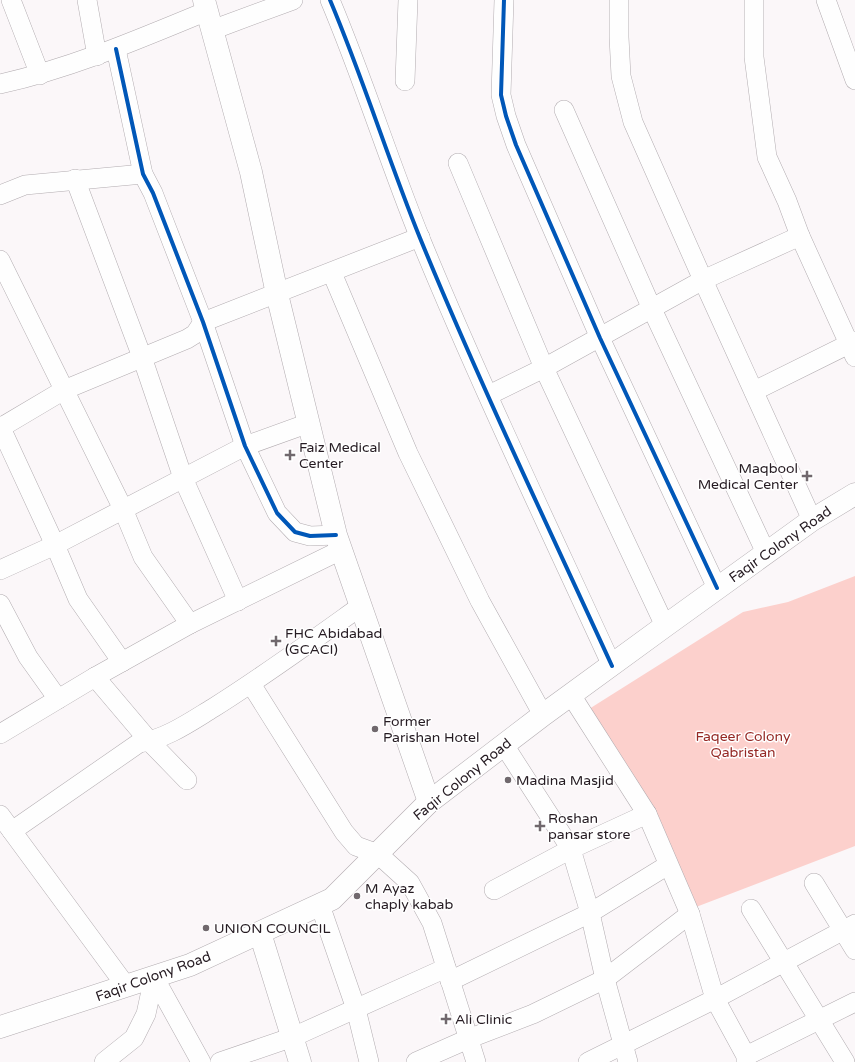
<svg xmlns="http://www.w3.org/2000/svg" width="855" height="1062" viewBox="0 0 855 1062" font-family="'Varela Round',sans-serif">
<style>
.green{fill:#fcd0cc}
.lines{fill:none;stroke-linecap:round;stroke-linejoin:round}
.minor-casing{stroke:#b2acb0;stroke-width:20}
.secondary-casing{stroke:#b2acb0;stroke-width:23}
.primary-casing{stroke:#b2acb0;stroke-width:23}
.minor{stroke:#fefefe;stroke-width:19}
.secondary{stroke:#fefefe;stroke-width:22}
.primary{stroke:#fefefe;stroke-width:22}
.cycleway-casing{stroke:#fff;stroke-width:6}
.cycleway{stroke:#0057b8;stroke-width:4}
.poi-dot{fill:#70686d;stroke:#fff;stroke-width:1.5}
.labels{text-anchor:middle;stroke-width:3;stroke-linejoin:round;paint-order:stroke}
.poi-label{font-size:14px;fill:#251b22;stroke:#fff;text-anchor:start}
.street-label{font-size:14px;fill:#251b22;stroke:#fff}
.park-label{font-size:14px;fill:#952925;stroke:#fff}
</style>
<rect width="100%" height="100%" fill="#fbf7f9"/>
<polygon class="green" points="855,576 855,846 696,907 589,709 743,612 788,602"/>
<g class="lines">
<g class="minor-casing">
<g id="minor">
<polyline points="11,0 40,75"/>
<polyline points="87,0 97,56"/>
<path d="M330,0C363,78 388,159 420,238C479,382 547,524 612,666"/>
<polyline points="504,0 501,95 506,116 516,145 600,338 717,588"/>
<polyline points="619,0 619,37 621,76 633,122 703,280 812,520"/>
<polyline points="754,0 754,57 767,157 787,201 800,236 855,357"/>
<polyline points="826,0 855,80"/>
<polyline points="212,30 293,0"/>
<polyline points="116,49 143,174 153,193 203,322 245,446 277,513 295,532 310,536 336,535"/>
<polyline points="405,81 408,0"/>
<path d="M0,84C72,68 139,39 207,11"/>
<polyline points="564,110 652,309 766,553"/>
<polyline points="458,163 544,368 665,626"/>
<polyline points="75,179 142,357 183,478 238,601"/>
<polyline points="0,195 25,185 143,174"/>
<polyline points="0,260 123,509 143,557 190,624"/>
<polyline points="332,273 408,453 480,601 543,715"/>
<polyline points="754,391 855,341"/>
<polyline points="489,395 544,368 703,280 800,236"/>
<polyline points="0,426 55,545 78,599 122,662"/>
<polyline points="0,428 64,390 187,339 195,334 203,322 420,237"/>
<polyline points="0,570 55,545 245,446 309,423"/>
<polyline points="0,604 28,657 58,699"/>
<polyline points="95,677 150,742 187,780"/>
<polyline points="251,684 344,832 356,846 378,854 410,883 432,923 476,1062"/>
<polyline points="571,695 647,814 690,914 715,999 746,1056 746,1062"/>
<polyline points="0,734 95,677 190,624 341,550"/>
<polyline points="504,745 571,849 590,913 605,979 628,1062"/>
<polyline points="0,815 126,986"/>
<path d="M12,831L139,743C166,739 190,722 213,708C264,676 312,641 361,606"/>
<polyline points="814,883 855,950"/>
<polyline points="494,890 571,849 647,814"/>
<polyline points="320,905 356,1009 369,1062"/>
<polyline points="751,909 845,1062"/>
<polyline points="154,977 201,1062"/>
<polyline points="450,981 590,913 668,865"/>
<polyline points="746,1056 855,1002"/>
<polyline points="104,1062 134,1038 146,1014 154,977"/>
<polyline points="220,1062 293,1037 446,968"/>
<polyline points="416,1062 468,1039 533,1014 605,979 690,914"/>
<polyline points="588,1062 715,999 855,924"/>
</g>
</g>
<g class="secondary-casing">
<g id="secondary">
<polyline points="204,0 251,172 277,294 336,535 429,802"/>
<polyline points="260,933 300,1062"/>
</g>
</g>
<g class="primary-casing">
<polyline id="primary" points="0,1027 190,965 332,899 429,802 543,715 665,626 812,520 855,494"/>
</g>
<use href="#minor" class="minor"/>
<use href="#secondary" class="secondary"/>
<use href="#primary" class="primary"/>
<g class="cycleway-casing">
<g id="cycleway">
<path d="M330,0C363,78 388,159 420,238C479,382 547,524 612,666"/>
<polyline points="504,0 501,95 506,116 516,145 600,338 717,588"/>
<polyline points="116,49 143,174 153,193 203,322 245,446 277,513 295,532 310,536 336,535"/>
</g>
</g>
<use href="#cycleway" class="cycleway"/>
</g>
<g class="poi-dot">
<path d="M288 449h4v4h4v4h-4v4h-4v-4h-4v-4h4z"/>
<path d="M805 470h4v4h4v4h-4v4h-4v-4h-4v-4h4z"/>
<path d="M274 635h4v4h4v4h-4v4h-4v-4h-4v-4h4z"/>
<circle cx="375" cy="729" r="4"/>
<circle cx="508" cy="780" r="4"/>
<path d="M538 820h4v4h4v4h-4v4h-4v-4h-4v-4h4z"/>
<circle cx="357" cy="896" r="4"/>
<circle cx="206" cy="928" r="4"/>
<path d="M444 1013h4v4h4v4h-4v4h-4v-4h-4v-4h4z"/>
</g>
<g class="labels">
<g class="poi-label">
<text x="299" y="452">Faiz Medical<tspan x="299" dy="16">Center</tspan></text>
<text x="798" y="473" text-anchor="end">Maqbool<tspan x="798" dy="16">Medical Center</tspan></text>
<text x="285" y="638">FHC Abidabad<tspan x="285" dy="16">(GCACI)</tspan></text>
<text x="383" y="726">Former<tspan x="383" dy="16">Parishan Hotel</tspan></text>
<text x="516" y="785">Madina Masjid</text>
<text x="548" y="823">Roshan<tspan x="548" dy="16">pansar store</tspan></text>
<text x="365" y="893">M Ayaz<tspan x="365" dy="16">chaply kabab</tspan></text>
<text x="214" y="933">UNION COUNCIL</text>
<text x="455" y="1024">Ali Clinic</text>
</g>
<g class="street-label">
<text transform="translate(780 544) rotate(-35)" y="5">Faqir Colony Road</text>
<text transform="translate(462 779) rotate(-39)" y="5">Faqir Colony Road</text>
<text transform="translate(153 976) rotate(-20)" y="5">Faqir Colony Road</text>
</g>
<g class="park-label">
<text x="743" y="741">Faqeer Colony<tspan x="743" dy="16">Qabristan</tspan></text>
</g>
</g>
</svg>
